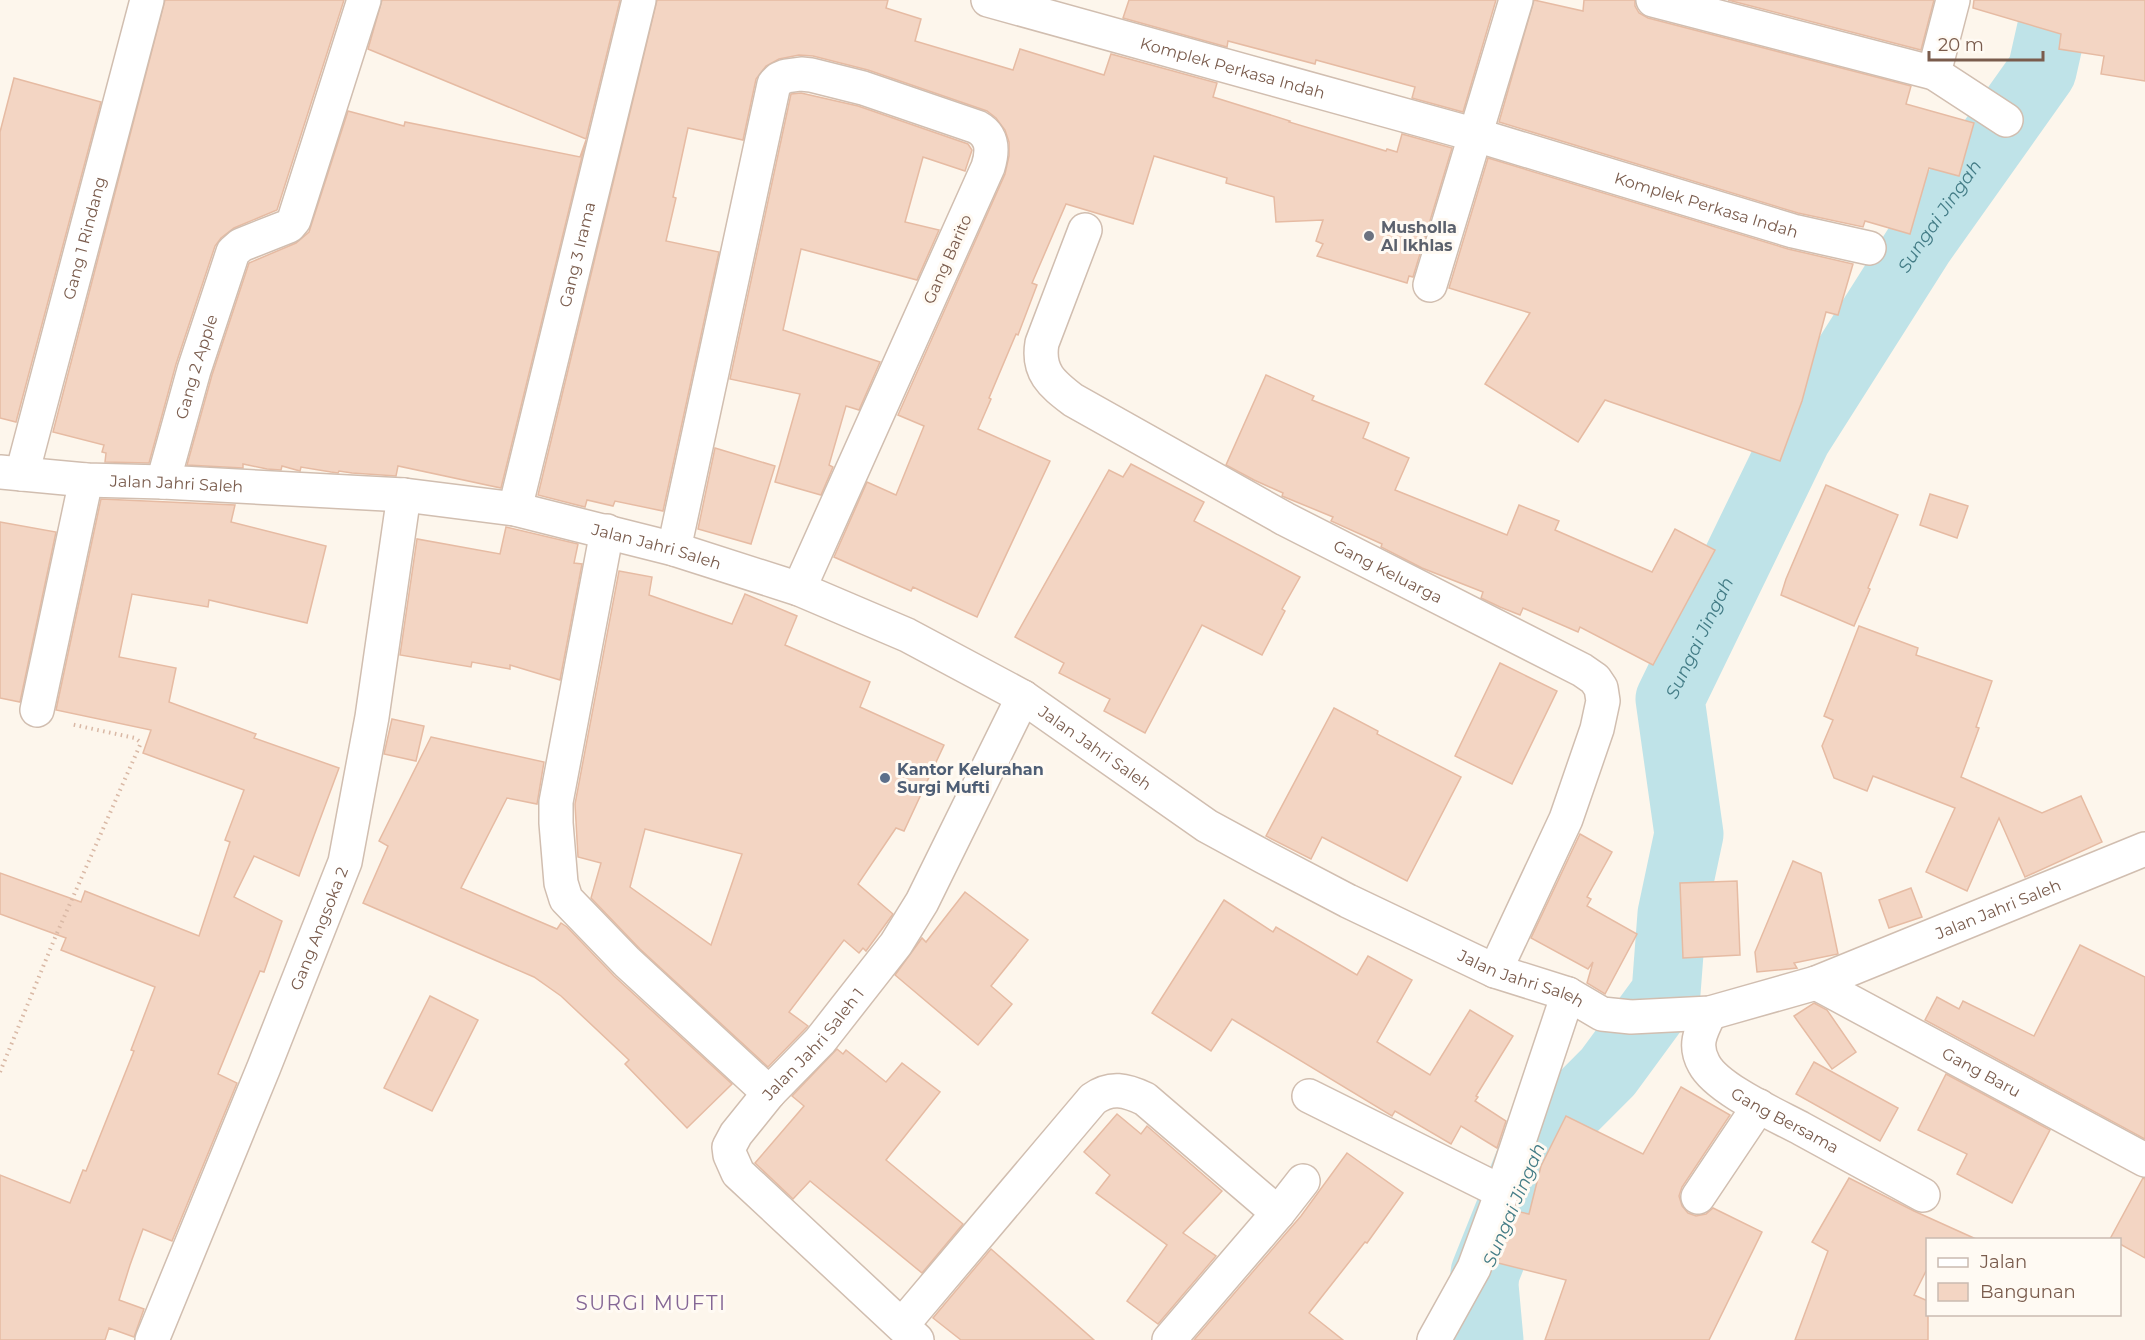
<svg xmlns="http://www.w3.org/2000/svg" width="2145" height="1340" viewBox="0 0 2145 1340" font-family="Montserrat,sans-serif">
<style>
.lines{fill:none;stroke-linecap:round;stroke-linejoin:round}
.river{stroke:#bfe3e8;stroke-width:69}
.building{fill:#f3d5c3;stroke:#e6bba3;stroke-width:1.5;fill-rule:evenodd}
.minor-casing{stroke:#d1beb0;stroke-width:36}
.path{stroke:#d9b8a5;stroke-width:4;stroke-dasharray:1.5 4.5;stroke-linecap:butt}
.minor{stroke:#fff;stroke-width:33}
.worship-dot{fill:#6b7280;stroke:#fffaf3;stroke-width:2}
.service-dot{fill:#5c6f8a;stroke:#fffaf3;stroke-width:2}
.labels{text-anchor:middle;stroke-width:6;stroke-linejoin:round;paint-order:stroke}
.street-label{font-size:16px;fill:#7a5c4d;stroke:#fffaf3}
.worship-label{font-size:16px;font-weight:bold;fill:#5b616d;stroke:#fffaf3;text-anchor:start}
.service-label{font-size:16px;font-weight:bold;fill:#4e5e75;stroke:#fffaf3;text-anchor:start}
.water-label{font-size:18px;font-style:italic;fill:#437c86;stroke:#fffaf3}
.quarter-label{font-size:20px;letter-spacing:1.5px;fill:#846695;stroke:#fffaf3}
</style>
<rect width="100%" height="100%" fill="#fdf6ec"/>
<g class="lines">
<path class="river" id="s1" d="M1489,1340L1484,1285L1485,1273L1537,1143L1608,1072L1666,993L1672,914L1689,834L1670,699L1797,437L1920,243L2042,71L2058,0"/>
</g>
<g class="building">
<polygon points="165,0 344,0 277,210 234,228 221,238 215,246 176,364 149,463 105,462 106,453 102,452 104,445 53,432"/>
<polygon points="382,0 620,0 586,139 368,49"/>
<polygon points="657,0 888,0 886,8 921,19 915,41 1013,70 1020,49 1104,75 1111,54 1217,83 1213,97 1290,121 1289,122 1386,151 1387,149 1397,152 1402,134 1452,148 1413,277 1409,276 1407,283 1317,256 1323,244 1316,241 1323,220 1276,222 1274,197 1226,183 1227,178 1154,156 1133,224 1066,204 1032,283 1037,285 1018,335 1016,334 989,398 991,399 978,429 1050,461 977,617 913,587 911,591 834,557 867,482 896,495 924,426 898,415 1005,174 1009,156 1009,142 1005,130 996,118 987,111 868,70 813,56 799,55 779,59 766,66 756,79 743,140 688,128 673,197 676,198 666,241 719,252 663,511 615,501 613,506 587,500 585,507 538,495"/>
<polygon points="1129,0 1496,0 1463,112 1412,98 1415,87 1316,60 1315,64 1228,41 1227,47 1123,18"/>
<polygon points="1534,0 1583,11 1584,0 1635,0 1635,6 1639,13 1648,18 1911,86 1906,104 1974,123 1959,176 1929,168 1910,234 1865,221 1863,227 1798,213 1499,122"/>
<polygon points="1728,0 1934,0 1921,50"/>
<polygon points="1974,0 2145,0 2145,81 2101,74 2104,56 2059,49 2061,34 1973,8"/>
<polygon points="14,78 101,102 16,422 0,418 0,132"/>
<polygon points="801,93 858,106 968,144 972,150 965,171 923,157 905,222 939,230 917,280 801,249 783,330 880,362 859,410 846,406 829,465 833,467 821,495 775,482 800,394 730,379 791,94"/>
<polygon points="348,111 404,126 405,122 580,157 586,140 501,488 398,466 396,476 352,473 339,471 338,473 331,472 301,467 300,471 282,466 281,470 267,469 243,464 243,468 187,465 212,375 249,263 296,243 309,232"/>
<polygon points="1488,158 1788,249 1853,264 1838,315 1826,312 1802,401 1780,461 1605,400 1578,442 1485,384 1530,313 1449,288"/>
<polygon points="1266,375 1314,396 1312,400 1369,423 1363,438 1409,458 1395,490 1507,535 1519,505 1559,521 1555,530 1652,572 1675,529 1715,550 1653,665 1580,627 1578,632 1523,608 1520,615 1500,607 1481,598 1483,592 1422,568 1381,547 1382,544 1331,521 1333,517 1282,496 1283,493 1254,480 1226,465"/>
<polygon points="715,448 775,466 751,544 698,529"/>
<polygon points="1131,464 1204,502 1194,521 1300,577 1282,609 1285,611 1262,655 1202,625 1145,733 1104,711 1110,699 1059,673 1064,663 1015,637 1109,470 1123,477"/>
<polygon points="1826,485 1898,515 1868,588 1870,589 1854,626 1781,595 1786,579"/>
<polygon points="1930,494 1968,506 1957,538 1920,525"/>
<polygon points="101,499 235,505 231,522 326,546 307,623 209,600 208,607 132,594 119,657 176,668 169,702 256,734 254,738 339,768 299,876 254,856 234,897 282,921 264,972 260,971 218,1074 237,1083 172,1241 143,1229 130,1265 119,1300 144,1309 134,1337 109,1328 105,1340 0,1340 0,1175 70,1203 83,1170 86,1171 134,1051 131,1050 155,987 61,950 66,938 0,914 0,873 81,902 85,891 199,936 230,842 225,840 244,790 143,753 151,730 56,710"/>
<polygon points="0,522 56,532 20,702 0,698"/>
<polygon points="506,527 578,544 574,563 582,564 560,680 510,665 510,669 472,662 471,667 400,655 417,539 500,554"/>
<path d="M619,571L652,577L649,595L732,624L745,594L797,616L785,645L870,682L860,707L944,745L904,831L896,828L858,884L893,914L866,951L863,948L859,953L844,940L789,1012L808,1026L768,1067L640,949L591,898L601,863L578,857L575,804ZM645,829L742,854L711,945L630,887Z"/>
<polygon points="1859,626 1918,648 1916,655 1992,681 1976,727 1979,728 1961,777 2042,813 2081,796 2102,842 2025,877 1999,818 1967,891 1926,872 1955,808 1873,776 1867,791 1834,778 1822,746 1833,720 1824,716"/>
<polygon points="1500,663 1557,691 1512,784 1455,756"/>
<polygon points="1334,708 1378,731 1377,734 1461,777 1407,881 1322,837 1311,859 1266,836"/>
<polygon points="392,719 424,726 416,761 384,754"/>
<polygon points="431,737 544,762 537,804 507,798 461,888 557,929 561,923 567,927 614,976 732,1084 687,1128 625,1064 629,1060 561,996 534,977 363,903 388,846 379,841"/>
<polygon points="1580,834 1612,852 1587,897 1591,899 1587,906 1637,934 1605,994 1587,983 1593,962 1588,969 1531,938"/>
<polygon points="1793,861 1821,873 1838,954 1794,963 1797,968 1757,972 1755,952"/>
<polygon points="1737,881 1740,955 1683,958 1680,883"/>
<polygon points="1911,888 1922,917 1889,928 1879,900"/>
<polygon points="965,892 1028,940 991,986 1012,1004 978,1045 895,975 922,938 926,942"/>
<polygon points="1224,900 1273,932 1276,927 1357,975 1368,956 1412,980 1377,1042 1430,1075 1470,1010 1513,1036 1476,1096 1478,1097 1475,1101 1506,1121 1497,1148 1461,1126 1451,1144 1395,1111 1392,1116 1232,1019 1211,1051 1152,1013"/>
<polygon points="2080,945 2145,977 2145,1139 1925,1020 1937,997 1959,1009 1963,1001 2034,1036"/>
<polygon points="430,996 478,1020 432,1111 384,1088"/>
<polygon points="1814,1003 1827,1010 1856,1052 1832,1069 1794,1016"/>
<polygon points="837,1049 843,1054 846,1050 886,1082 902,1063 940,1092 886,1160 963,1224 922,1273 810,1181 793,1199 755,1163 804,1106 792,1096"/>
<polygon points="1814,1062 1898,1108 1880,1141 1796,1094"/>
<polygon points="1946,1074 2050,1130 2012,1203 1957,1174 1967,1154 1918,1130"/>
<polygon points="1681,1087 1730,1115 1682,1187 1679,1196 1682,1206 1688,1213 1696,1216 1706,1214 1713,1208 1762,1232 1709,1340 1545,1340 1566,1280 1498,1263 1515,1211 1529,1214 1541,1166 1566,1116 1643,1154"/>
<polygon points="1117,1114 1141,1134 1147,1126 1222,1191 1183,1233 1216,1256 1158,1324 1127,1301 1167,1245 1096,1193 1110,1175 1084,1152"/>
<polygon points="1347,1153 1403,1193 1367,1243 1365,1242 1309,1313 1343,1340 1194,1340 1301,1216"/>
<polygon points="1849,1178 1914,1211 1976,1239 1928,1239 1928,1267 1914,1295 1928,1301 1928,1340 1795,1340 1828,1251 1812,1242"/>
<polygon points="2143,1178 2145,1179 2145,1258 2120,1244 2120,1239 2110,1239"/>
<polygon points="991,1249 1094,1340 961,1340 933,1318"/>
</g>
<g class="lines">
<g class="minor-casing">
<g id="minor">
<path id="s2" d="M988,0L1476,135L1793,231L1869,248"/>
<polyline points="1653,0 1934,73 2006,120"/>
<polyline points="1934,73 1953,0"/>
<path id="s3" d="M1085,230L1042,343C1037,372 1052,384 1073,400L1285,519L1582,670L1595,679L1601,688L1603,701L1597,729L1566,819L1495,971"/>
<polyline points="1430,285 1516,0"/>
<path id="s4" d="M0,472L86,480L163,482L404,495L515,509L674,549L799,589L907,635L1023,697L1207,826L1264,857L1348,901L1495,971L1568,994L1602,1014L1631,1017L1710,1013L1816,983L2145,849"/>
<path id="s5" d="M22,474L147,0"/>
<path id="s6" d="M163,482L194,370L233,252L241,245L289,226L294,220L364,0"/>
<path id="s7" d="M515,509L639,0"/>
<polyline points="607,531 556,802 556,823 561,883 566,899 627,962 769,1093"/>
<path d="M674,549L774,84L779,79L786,76L801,74L811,75L863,88L977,127C993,136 993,151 988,167L799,589"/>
<polyline points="37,710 86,480"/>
<path id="s8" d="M1816,983L2145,1160"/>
<path id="s9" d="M1710,1013C1701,1031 1693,1045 1704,1064C1717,1089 1776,1115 1802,1129C1842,1151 1883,1173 1923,1195"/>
<polyline points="1309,1096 1502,1192"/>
<polyline points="1698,1197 1759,1106"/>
<path d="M902,1325L1093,1099C1111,1086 1126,1090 1145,1099L1278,1213"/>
<path id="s10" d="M152,1340L264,1067L345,862L372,717L404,495"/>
<path id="s11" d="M917,1340L738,1173L730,1155L729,1147L736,1134L769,1093L820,1041L896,944L922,902L1023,697"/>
<polyline points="1169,1340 1278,1213 1303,1181"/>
<polyline points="1434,1340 1474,1268 1502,1192 1568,994"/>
</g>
</g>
<polyline class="path" points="0,1072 54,940 140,745 139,741 135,738 70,724"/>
<use href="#minor" class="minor"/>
</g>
<circle class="worship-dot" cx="1369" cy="236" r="6"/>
<circle class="service-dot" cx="885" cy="778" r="6"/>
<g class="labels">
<g class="street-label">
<text dy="6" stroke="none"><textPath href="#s2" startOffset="254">Komplek Perkasa Indah</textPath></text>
<text dy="6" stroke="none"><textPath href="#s2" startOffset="747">Komplek Perkasa Indah</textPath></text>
<text dy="6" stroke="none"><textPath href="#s5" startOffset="244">Gang 1 Rindang</textPath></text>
<text dy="6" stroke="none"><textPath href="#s7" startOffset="262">Gang 3 Irama</textPath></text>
<text transform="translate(947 259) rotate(-66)" y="6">Gang Barito</text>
<text dy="6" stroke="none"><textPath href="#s6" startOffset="120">Gang 2 Apple</textPath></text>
<text dy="6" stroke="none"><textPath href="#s4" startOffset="177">Jalan Jahri Saleh</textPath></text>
<text dy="6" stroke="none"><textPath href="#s4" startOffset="663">Jalan Jahri Saleh</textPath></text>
<text dy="6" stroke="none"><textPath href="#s3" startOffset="549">Gang Keluarga</textPath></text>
<text dy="6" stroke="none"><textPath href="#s4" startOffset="1149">Jalan Jahri Saleh</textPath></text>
<text dy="6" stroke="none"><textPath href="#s4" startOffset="2139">Jalan Jahri Saleh</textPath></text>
<text dy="6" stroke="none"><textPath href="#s10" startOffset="444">Gang Angsoka 2</textPath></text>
<text dy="6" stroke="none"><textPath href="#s4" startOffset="1635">Jalan Jahri Saleh</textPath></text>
<text dy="6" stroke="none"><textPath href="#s11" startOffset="406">Jalan Jahri Saleh 1</textPath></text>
<text dy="6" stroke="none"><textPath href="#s8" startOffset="188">Gang Baru</textPath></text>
<text dy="6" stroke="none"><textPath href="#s9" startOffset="154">Gang Bersama</textPath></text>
</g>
<g class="worship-label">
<text x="1381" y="233">Musholla<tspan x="1381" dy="18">Al Ikhlas</tspan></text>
</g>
<g class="service-label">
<text x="897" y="775">Kantor Kelurahan<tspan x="897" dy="18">Surgi Mufti</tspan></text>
</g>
<g class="water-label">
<text dy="6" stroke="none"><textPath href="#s1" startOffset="1257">Sungai Jingah</textPath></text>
<text dy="6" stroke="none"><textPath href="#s1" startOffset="771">Sungai Jingah</textPath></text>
<text transform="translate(1514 1205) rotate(-67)" y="6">Sungai Jingah</text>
</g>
<g class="quarter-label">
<text x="651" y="1310">SURGI MUFTI</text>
</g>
</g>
<rect x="1926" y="1238" width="195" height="78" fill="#fffaf3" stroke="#cabbb1" stroke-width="1.5"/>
<rect x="1938" y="1258" width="30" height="9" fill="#ffffff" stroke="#cabbb1" stroke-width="1.5"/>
<text x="1980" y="1268" font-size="18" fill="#7a5c4d">Jalan</text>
<rect x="1938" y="1283" width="30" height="18" fill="#f3d5c3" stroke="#cabbb1" stroke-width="1.5"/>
<text x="1980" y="1298" font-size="18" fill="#7a5c4d">Bangunan</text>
<path d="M1929 51v9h114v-9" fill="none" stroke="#7a5c4d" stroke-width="3"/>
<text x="1938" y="51" font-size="18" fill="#7a5c4d" stroke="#fffaf3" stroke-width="4.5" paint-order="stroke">20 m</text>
</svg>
